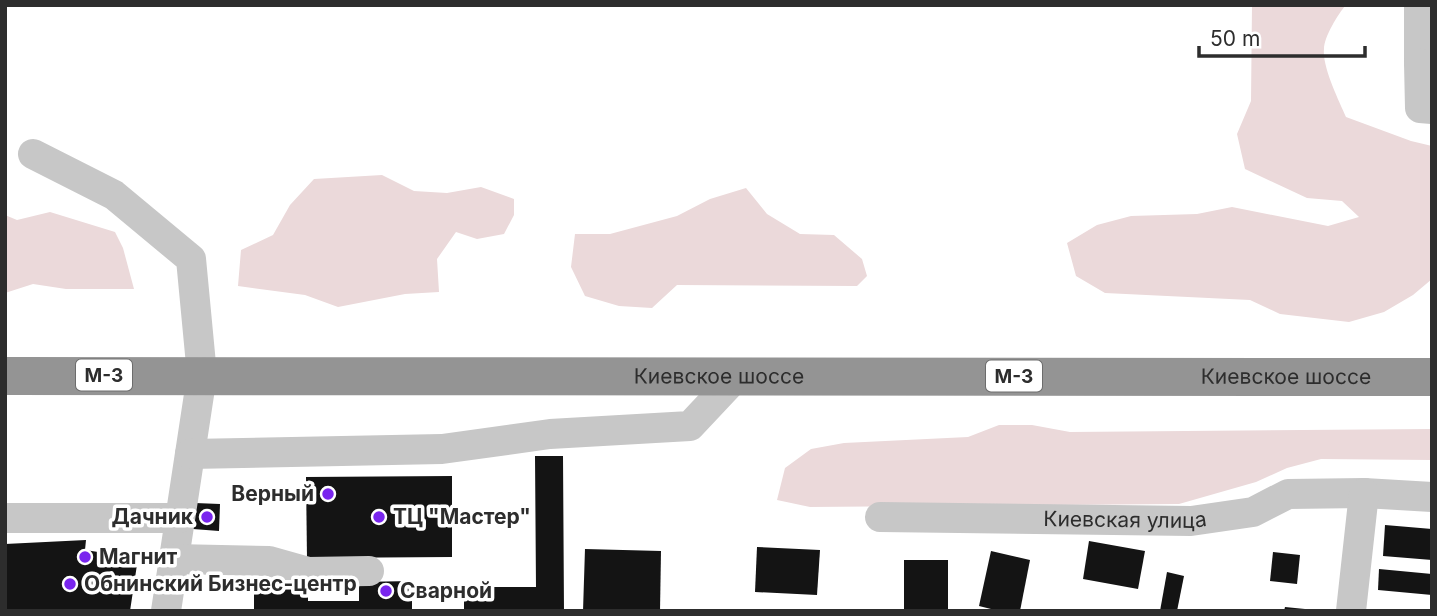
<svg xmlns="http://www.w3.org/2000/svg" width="1437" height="616" viewBox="0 0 1437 616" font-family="Inter,sans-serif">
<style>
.green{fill:#ebd9da}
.building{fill:#141414}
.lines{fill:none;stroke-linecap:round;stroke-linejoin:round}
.minor{stroke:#c7c7c7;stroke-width:30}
.highway{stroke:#949494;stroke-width:38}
.poi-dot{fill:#7925ee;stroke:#fff;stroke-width:2.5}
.labels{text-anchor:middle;stroke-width:7;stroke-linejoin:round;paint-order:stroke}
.shield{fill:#fff;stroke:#6c6c6c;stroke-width:2}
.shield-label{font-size:19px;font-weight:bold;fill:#2d2d2d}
.street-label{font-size:21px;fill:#2d2d2d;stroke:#fff}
.poi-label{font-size:21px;font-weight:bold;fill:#2d2d2d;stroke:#fff;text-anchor:start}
</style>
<rect width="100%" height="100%" fill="#fff"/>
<g class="green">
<path d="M1252,5H1346C1338,14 1324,37 1324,49C1322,67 1339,101 1346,117L1411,141L1432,146V279L1413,295L1384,312L1349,322L1280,314L1250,300L1105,293L1076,276L1067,243L1097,225L1131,216L1197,214L1232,207L1328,226L1359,217L1342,201L1307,198L1245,169L1237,134L1251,101Z"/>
<polygon points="382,175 414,191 447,193 481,187 514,199 514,215 504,234 477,239 456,232 437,259 439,292 405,294 338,307 305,295 238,286 241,250 273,235 290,205 314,179"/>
<polygon points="746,188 767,214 800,234 834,235 862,259 867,276 857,286 677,285 652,308 619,306 585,296 571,267 575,234 610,234 677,216 710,199"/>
<polygon points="50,212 115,232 123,248 134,289 66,289 33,284 5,293 5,215 17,220"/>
<polygon points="999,425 1032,425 1070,432 1432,429 1432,460 1321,459 1287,468 1256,482 1179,504 810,507 777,500 785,468 811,449 844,443 968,437"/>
</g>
<g class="building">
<polygon points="535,456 563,456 564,611 464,611 464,587 536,587"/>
<polygon points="452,476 452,557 307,558 306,477"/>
<polygon points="195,503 220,504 219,531 193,529"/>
<polygon points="1385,525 1432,529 1432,560 1383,556"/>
<polygon points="86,540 85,550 138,558 130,611 5,611 5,544"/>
<polygon points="1089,541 1145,551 1138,589 1083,579"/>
<polygon points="757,547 820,550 817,595 755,592"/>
<polygon points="585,549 661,551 660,611 583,611"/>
<polygon points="991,551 1030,560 1020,611 999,611 979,606"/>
<polygon points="1273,552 1300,555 1297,584 1270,581"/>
<rect x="904" y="560" width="44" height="49"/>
<polygon points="1379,569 1432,574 1432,595 1378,590"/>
<polygon points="1167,572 1184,576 1177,611 1160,611"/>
<polygon points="412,581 412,611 254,611 254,589 308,589 308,601 359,601 359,582"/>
<polygon points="1285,607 1305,609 1305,611 1284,611"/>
</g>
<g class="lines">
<g class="minor">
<polyline points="1419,5 1419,63 1432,63"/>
<polyline points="1419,63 1420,108 1432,109"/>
<polyline points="33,154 114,195 191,259 202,375 166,611"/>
<polyline points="190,454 442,449 550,434 690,426 737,376"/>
<path id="s1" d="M880,517L1191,521L1253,512L1288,494L1364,493L1432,497"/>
<polyline points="5,518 180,518"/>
<polyline points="174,559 269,561 308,572 369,571"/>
<polyline points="1351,611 1364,493"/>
</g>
<path class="highway" id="s2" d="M5,376L1432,377"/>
</g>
<g class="poi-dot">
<circle cx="328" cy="494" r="7"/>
<circle cx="207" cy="517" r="7"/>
<circle cx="379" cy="517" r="7"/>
<circle cx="85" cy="557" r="7"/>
<circle cx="70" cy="584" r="7"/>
<circle cx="386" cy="591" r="7"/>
</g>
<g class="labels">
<g class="shield">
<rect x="76" y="359.5" width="56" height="31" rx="5"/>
<rect x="986" y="360.5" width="56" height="31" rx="5"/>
</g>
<g class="shield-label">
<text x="104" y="382">М-3</text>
<text x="1014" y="383">М-3</text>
</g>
<g class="street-label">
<text dy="7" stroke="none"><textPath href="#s2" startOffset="714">Киевское шоссе</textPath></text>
<text dy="7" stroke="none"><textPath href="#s2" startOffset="1281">Киевское шоссе</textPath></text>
<text dy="7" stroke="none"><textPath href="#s1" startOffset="245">Киевская улица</textPath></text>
</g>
<g class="poi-label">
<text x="314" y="501" text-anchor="end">Верный</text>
<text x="193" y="524" text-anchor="end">Дачник</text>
<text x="393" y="524">ТЦ "Мастер"</text>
<text x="99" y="564">Магнит</text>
<text x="84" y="591">Обнинский Бизнес-центр</text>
<text x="400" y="598">Сварной</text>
</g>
</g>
<rect width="1437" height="616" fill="none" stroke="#2d2d2d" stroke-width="14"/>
<path d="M1199 46v10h166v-10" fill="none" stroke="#2d2d2d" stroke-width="3.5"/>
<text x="1210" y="46" font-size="21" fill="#2d2d2d" stroke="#ffffff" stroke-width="5" paint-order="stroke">50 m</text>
</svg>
